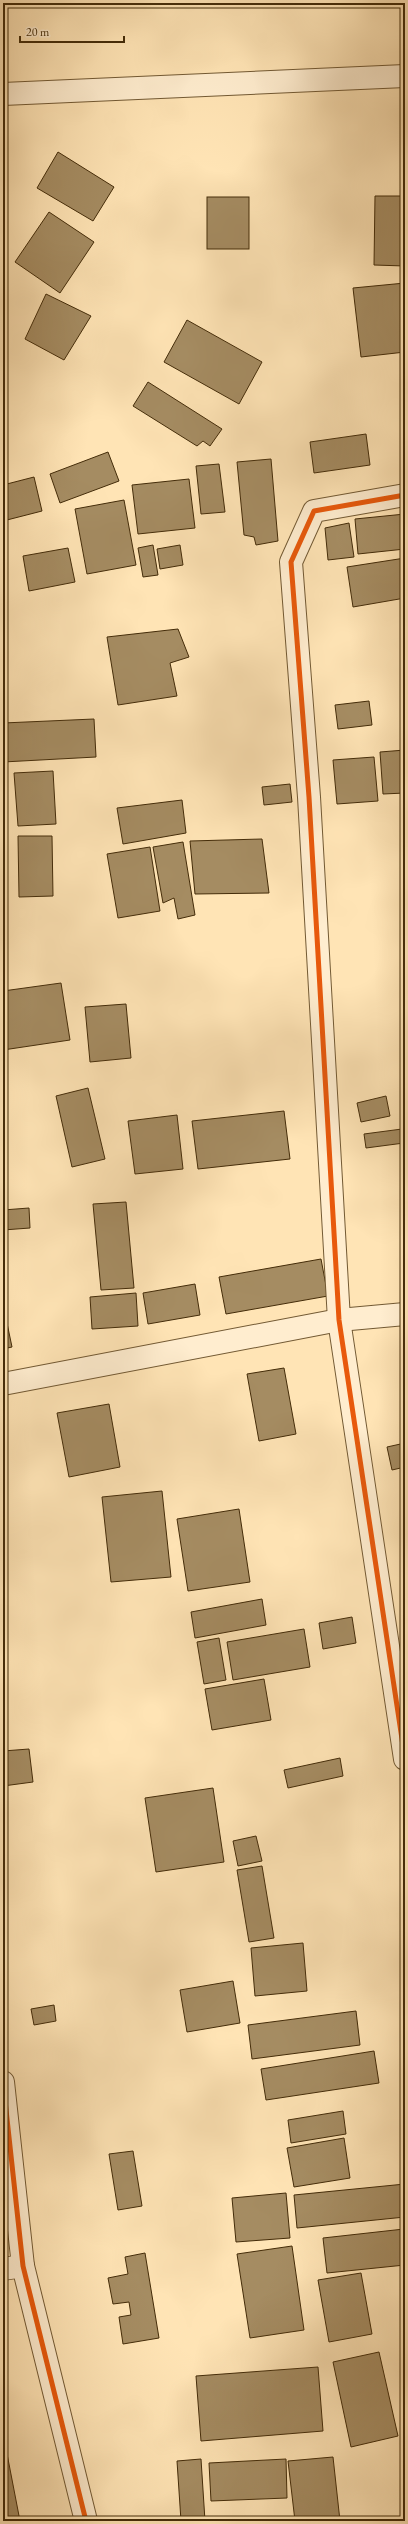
<svg xmlns="http://www.w3.org/2000/svg" width="408" height="2524" viewBox="0 0 408 2524" font-family="'EB Garamond',serif">
<style>
.building{fill:#a58c62;stroke:#442c09}
.lines{fill:none;stroke-linecap:round;stroke-linejoin:round}
.street-casing{stroke:#735a34;stroke-width:24}
.street{stroke:#ffedcf;stroke-width:22}
.cycleway-casing{stroke:#ffedcf;stroke-width:8}
.cycleway{stroke:#e8590c;stroke-width:5}
</style>
<rect width="100%" height="100%" fill="#ffe4b5"/>
<filter id="stains"><feTurbulence type="fractalNoise" baseFrequency=".005" numOctaves="4"/><feColorMatrix values="0 0 0 0 .2 0 0 0 0 .09 0 0 0 0 .02 0 0 0 .5 -.17"/></filter>
<radialGradient id="worn" r=".72"><stop offset=".6" stop-color="#630" stop-opacity="0"/><stop offset="1" stop-color="#630" stop-opacity=".3"/></radialGradient>
<g class="building">
<polygon points="58,152 114,187 93,221 37,188"/>
<polygon points="375,196 405,196 405,266 374,265"/>
<rect x="207" y="197" width="42" height="52"/>
<polygon points="49,212 94,242 60,293 15,262"/>
<polygon points="405,283 405,352 361,357 353,288"/>
<polygon points="46,294 91,316 64,360 25,339"/>
<polygon points="187,320 262,362 239,404 164,362"/>
<polygon points="148,382 222,429 210,446 203,441 197,446 133,406"/>
<polygon points="366,434 370,465 314,473 310,442"/>
<polygon points="108,452 119,481 60,503 50,474"/>
<polygon points="271,459 278,541 256,545 254,537 244,535 237,462"/>
<polygon points="219,464 225,512 201,514 196,466"/>
<polygon points="34,477 42,511 3,521 3,485"/>
<polygon points="189,479 195,528 138,534 132,485"/>
<polygon points="124,500 136,565 87,574 75,509"/>
<polygon points="405,514 405,549 358,554 355,519"/>
<polygon points="349,523 354,557 328,560 325,528"/>
<polygon points="153,545 158,575 143,577 138,548"/>
<polygon points="180,545 183,565 160,569 157,549"/>
<polygon points="68,548 75,582 29,591 23,556"/>
<polygon points="405,558 405,598 353,607 347,567"/>
<polygon points="178,629 189,657 170,663 177,696 118,705 107,637"/>
<polygon points="369,701 372,725 338,729 335,705"/>
<polygon points="94,719 96,757 3,762 3,723"/>
<polygon points="405,750 405,793 383,794 380,752"/>
<polygon points="374,757 378,801 337,804 333,760"/>
<polygon points="53,771 56,824 18,826 14,773"/>
<polygon points="290,784 292,802 264,805 262,787"/>
<polygon points="182,800 186,833 123,844 117,808"/>
<polygon points="18,836 52,836 53,896 19,897"/>
<polygon points="262,839 269,893 195,894 190,841"/>
<polygon points="183,842 195,915 178,919 174,898 163,903 153,847"/>
<polygon points="150,847 160,911 118,918 107,854"/>
<polygon points="61,983 70,1040 3,1050 3,991"/>
<polygon points="126,1004 131,1058 90,1062 85,1007"/>
<polygon points="88,1088 105,1159 72,1167 56,1096"/>
<polygon points="386,1096 390,1116 361,1122 357,1103"/>
<polygon points="284,1111 290,1159 198,1169 192,1121"/>
<polygon points="177,1115 183,1169 135,1174 128,1121"/>
<polygon points="402,1129 404,1143 366,1148 364,1134"/>
<polygon points="126,1202 134,1288 101,1290 93,1204"/>
<polygon points="29,1208 30,1228 3,1230 3,1210"/>
<polygon points="321,1259 328,1296 226,1314 219,1277"/>
<polygon points="195,1284 200,1315 148,1324 143,1293"/>
<polygon points="136,1293 138,1326 92,1329 90,1297"/>
<polygon points="3,1304 12,1347 3,1349"/>
<polygon points="284,1368 296,1434 259,1441 247,1374"/>
<polygon points="109,1404 120,1467 69,1477 57,1413"/>
<polygon points="405,1443 405,1467 392,1470 387,1447"/>
<polygon points="162,1491 171,1577 111,1582 102,1497"/>
<polygon points="239,1509 250,1582 188,1591 177,1519"/>
<polygon points="262,1599 266,1625 195,1638 191,1612"/>
<polygon points="352,1617 356,1643 323,1649 319,1623"/>
<polygon points="304,1629 310,1667 233,1680 227,1642"/>
<polygon points="219,1638 226,1680 204,1684 197,1642"/>
<polygon points="264,1679 271,1720 212,1730 205,1689"/>
<polygon points="29,1749 33,1782 3,1786 3,1751"/>
<polygon points="340,1758 343,1776 288,1788 284,1770"/>
<polygon points="213,1788 224,1862 156,1872 145,1798"/>
<polygon points="256,1836 262,1861 238,1866 233,1841"/>
<polygon points="262,1866 274,1938 249,1942 237,1870"/>
<polygon points="303,1943 307,1991 255,1996 251,1948"/>
<polygon points="233,1981 240,2023 187,2032 180,1990"/>
<polygon points="54,2005 56,2021 34,2025 31,2009"/>
<polygon points="356,2011 360,2045 252,2059 248,2025"/>
<polygon points="374,2051 379,2083 266,2100 261,2069"/>
<polygon points="343,2111 346,2134 291,2143 288,2120"/>
<polygon points="344,2138 350,2178 294,2187 287,2148"/>
<polygon points="133,2151 142,2206 118,2210 109,2154"/>
<polygon points="405,2184 405,2217 297,2228 294,2195"/>
<polygon points="286,2193 290,2238 236,2242 232,2198"/>
<polygon points="404,2229 405,2265 327,2273 323,2238"/>
<polygon points="292,2246 304,2330 250,2338 237,2254"/>
<polygon points="145,2253 159,2338 123,2344 119,2317 131,2315 129,2302 113,2304 108,2278 128,2274 125,2257"/>
<polygon points="361,2273 372,2334 329,2342 318,2280"/>
<polygon points="379,2352 398,2436 351,2447 333,2362"/>
<polygon points="318,2367 323,2431 201,2441 196,2376"/>
<polygon points="3,2433 20,2521 3,2521"/>
<polygon points="333,2457 340,2521 295,2521 288,2461"/>
<polygon points="201,2459 205,2521 181,2521 177,2461"/>
<polygon points="286,2459 287,2498 211,2501 209,2463"/>
</g>
<g class="lines">
<g class="street-casing">
<g id="street">
<polyline points="3,94 405,76"/>
<polyline points="405,495 314,511 291,562 309,797 339,1320 405,1759"/>
<polyline points="3,1384 339,1320 405,1314"/>
<polyline points="3,2082 23,2266 86,2521"/>
<polyline points="3,2269 23,2266"/>
</g>
</g>
<use href="#street" class="street"/>
<g class="cycleway-casing">
<g id="cycleway">
<polyline points="405,495 314,511 291,562 309,797 339,1320 405,1759"/>
<polyline points="3,2082 23,2266 86,2521"/>
</g>
</g>
<use href="#cycleway" class="cycleway"/>
</g>
<rect width="408" height="2524" fill="none" stroke="#ffe4b5" stroke-width="16"/>
<rect x="4" y="4" width="400" height="2516" fill="none" stroke="#442c09" stroke-width="2"/>
<rect x="8" y="8" width="392" height="2508" fill="none" stroke="#442c09"/>
<path d="M20 36v6h104v-6" fill="none" stroke="#442c09" stroke-width="2"/>
<text x="26" y="36" font-size="12" fill="#442c09" stroke="#ffedcf" stroke-width="3" paint-order="stroke">20 m</text>
<rect width="100%" height="100%" filter="url(#stains)"/>
<rect width="100%" height="100%" fill="url(#worn)"/>
</svg>
